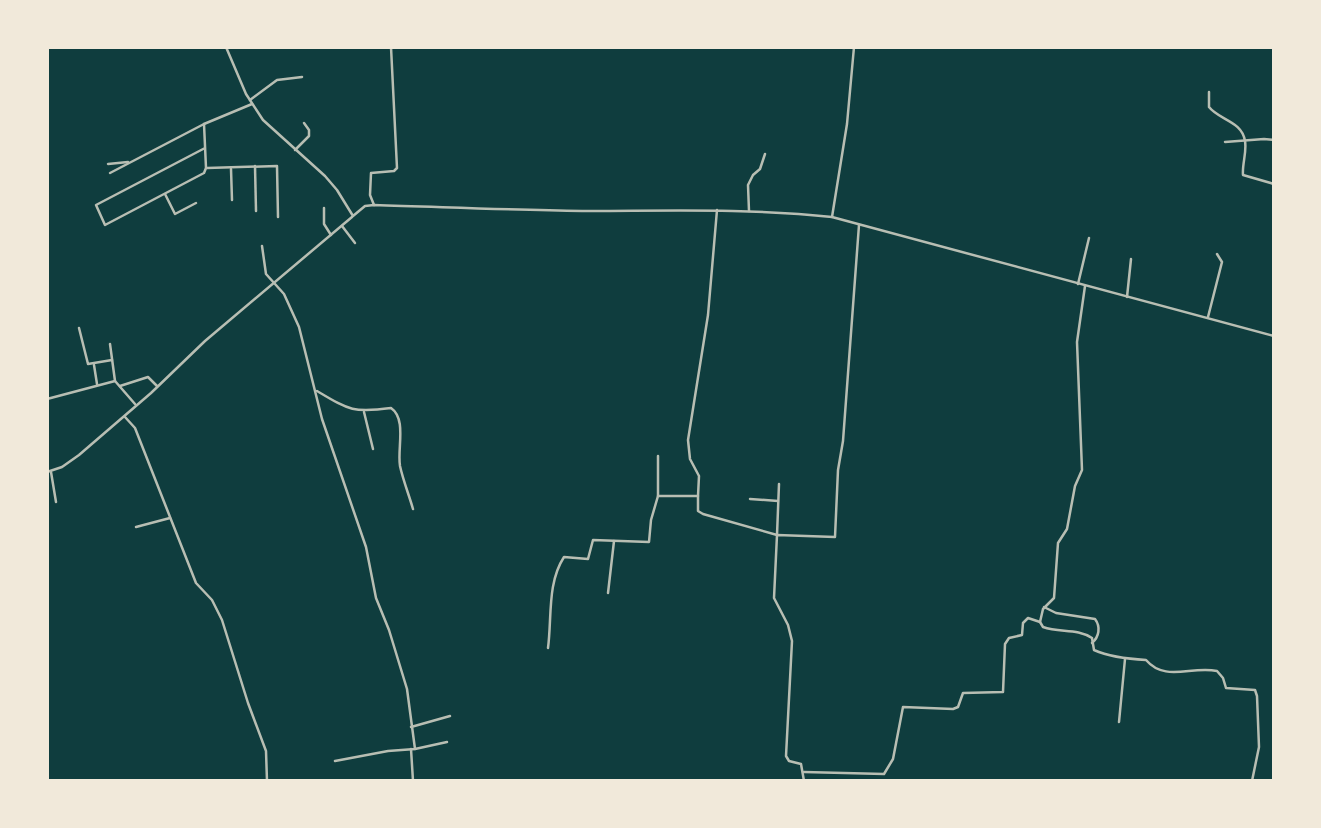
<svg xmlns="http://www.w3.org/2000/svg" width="1321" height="828" viewBox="0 0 1321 828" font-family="'Source Sans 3',sans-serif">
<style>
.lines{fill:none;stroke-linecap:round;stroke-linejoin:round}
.minor{stroke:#b8beb3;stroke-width:2.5}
</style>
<rect width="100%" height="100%" fill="#0f3d3e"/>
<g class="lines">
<g class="minor">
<path d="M226,47L246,94L263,120L325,176L337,190L353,216L365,206L374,205C443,207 513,210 582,211C666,211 749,208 832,217L1274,336"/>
<path d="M1209,92V107C1219,120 1242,121 1245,141C1247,152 1242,164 1243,175L1274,184"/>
<polyline points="250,100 277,80 302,77"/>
<polyline points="204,124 206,168 204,173 105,225 96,205 205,148"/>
<polyline points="1225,142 1264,139 1274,140"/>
<polyline points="295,150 309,136 309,130 304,123"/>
<polyline points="108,164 128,162"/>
<polyline points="255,166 256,211"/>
<polyline points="207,168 277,166 278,217"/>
<polyline points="231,169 232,200"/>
<polyline points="110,173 204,124 252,104"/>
<polyline points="165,194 175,214 196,203"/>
<polyline points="374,205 370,195 371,173 394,171 397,168 391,47"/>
<polyline points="324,208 324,224 331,235"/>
<polyline points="749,211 748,185 753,175 760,169 765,154"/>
<polyline points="832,217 847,124 854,47"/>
<polyline points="342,226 355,243"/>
<polyline points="262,246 266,274 284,294 299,327 322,419 366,547 376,598 389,630 407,689 415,749 388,751 335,761"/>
<polyline points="1078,284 1089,238"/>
<polyline points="1127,297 1131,259"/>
<polyline points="1208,317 1222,262 1217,254"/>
<polyline points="79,328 88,364 112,360"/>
<polyline points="110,344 115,381 135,404"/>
<polyline points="94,365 97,384"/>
<polyline points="120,386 148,377 157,386"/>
<path d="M317,391C349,410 353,413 391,408C407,419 397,449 400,466C403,480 409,495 413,509"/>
<polyline points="47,399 115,381"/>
<polyline points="364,412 373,449"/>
<polyline points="125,417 135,428 196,583 212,600 222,620 248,703 266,751 267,781"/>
<polyline points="658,456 658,496"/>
<polyline points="47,472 62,467 79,455 151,393 205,341 352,217"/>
<polyline points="51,472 56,502"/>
<polyline points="698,496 698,511 703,514 777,535 779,484"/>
<polyline points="750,499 778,501"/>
<polyline points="136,527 170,518"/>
<polyline points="608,593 614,541"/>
<path d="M1044,607L1056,613L1095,619C1101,627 1099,637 1092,643"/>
<polyline points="1040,622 1043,609 1054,598 1058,543 1067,529 1075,486 1082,470 1077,342 1085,286"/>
<path d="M548,648C552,618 547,583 564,557L588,559L593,540L649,542L651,520L658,496H698L699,476L690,459L688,440L708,315L717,210"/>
<polyline points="1119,722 1125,659"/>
<polyline points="411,727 450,716"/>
<polyline points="411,749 413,781"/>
<polyline points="415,749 447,742"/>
<path d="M804,772L884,774L893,759L903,707L953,709L958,707L963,693L1003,692L1005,644L1009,638L1022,635L1023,623L1028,618L1040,622L1043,627C1060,633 1077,628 1092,638L1094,650C1110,657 1128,659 1146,660C1165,682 1190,666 1217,671L1223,678L1226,688L1255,690L1257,696L1259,747L1252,781"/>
<polyline points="804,781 801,764 789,761 786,756 792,641 788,625 774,598 777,535 835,537 838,470 843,441 859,225"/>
</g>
</g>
<rect width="1321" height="828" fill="none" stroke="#f1e9da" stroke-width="98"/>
</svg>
